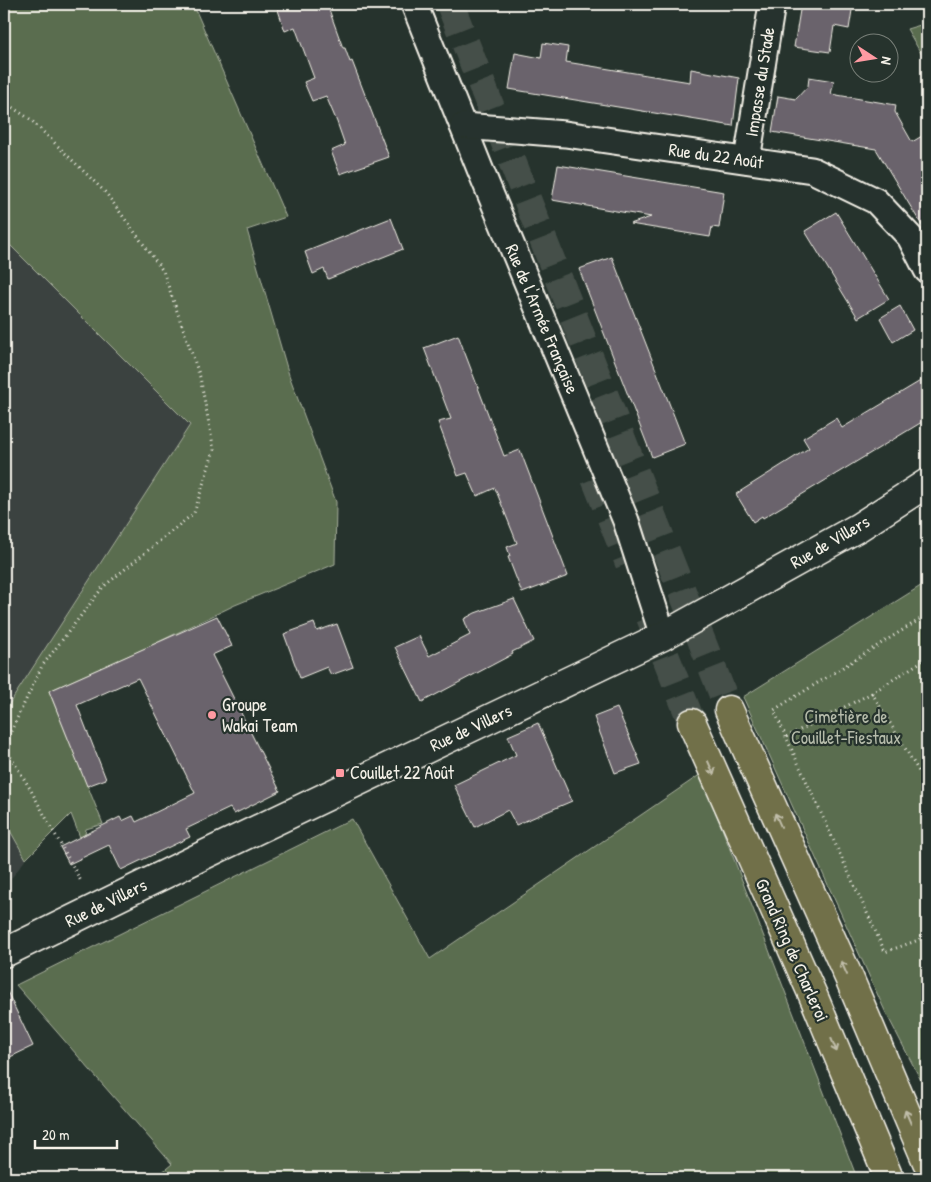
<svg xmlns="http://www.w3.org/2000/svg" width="931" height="1182" viewBox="0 0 931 1182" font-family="'Patrick Hand',sans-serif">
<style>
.built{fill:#3b4240}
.green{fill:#5a6d50;stroke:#a7af9c}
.building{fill:#6b646c;stroke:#f4f1e8}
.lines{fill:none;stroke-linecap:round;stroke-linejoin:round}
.motorway-tunnel{stroke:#455049;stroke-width:28;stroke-dasharray:28 14;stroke-linecap:butt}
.minor-casing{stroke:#f4f1e8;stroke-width:29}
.tertiary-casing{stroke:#f4f1e8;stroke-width:31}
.motorway-casing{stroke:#f4f1e8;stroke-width:31}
.path{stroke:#f4f1e8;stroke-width:3;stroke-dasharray:1 4;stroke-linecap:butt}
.minor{stroke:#26332d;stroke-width:25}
.tertiary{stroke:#26332d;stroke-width:28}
.motorway{stroke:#71704a;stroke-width:28}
.oneway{stroke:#c0bda9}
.poi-dot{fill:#ff9aa2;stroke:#26332d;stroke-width:2}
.labels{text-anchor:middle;stroke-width:4.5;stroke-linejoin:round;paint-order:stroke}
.street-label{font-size:18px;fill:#f4f1e8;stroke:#26332d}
.poi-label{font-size:18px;fill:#f4f1e8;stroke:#26332d;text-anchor:start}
.park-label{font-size:18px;fill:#b6bcab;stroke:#26332d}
</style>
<rect width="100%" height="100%" fill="#26332d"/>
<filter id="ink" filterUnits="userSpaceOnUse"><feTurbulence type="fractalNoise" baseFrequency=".02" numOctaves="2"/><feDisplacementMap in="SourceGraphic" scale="10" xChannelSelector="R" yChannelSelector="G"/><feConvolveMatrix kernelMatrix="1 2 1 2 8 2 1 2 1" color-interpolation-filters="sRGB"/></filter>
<g filter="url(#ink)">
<g class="built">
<polygon points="4,239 190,425 4,712"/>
<polygon points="4,820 26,859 4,888"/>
</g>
<g class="green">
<polygon points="4,4 193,4 286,217 247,230 289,375 336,502 335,564 235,605 148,647 49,691 103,824 86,829 83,845 71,814 26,859 4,820 4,712 190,425 4,239"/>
<polygon points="927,23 927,64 907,29"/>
<polygon points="927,582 927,1092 885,1011 743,697"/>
<polygon points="701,774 857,1178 155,1178 172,1164 16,985 352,819 430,959"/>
</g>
<g class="building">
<polygon points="276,4 327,4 343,48 345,48 350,62 352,61 389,157 340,174 331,151 345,145 337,122 326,96 312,101 304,82 314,78 295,27 285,31"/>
<polygon points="801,4 853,4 849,29 834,26 830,52 794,47"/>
<polygon points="543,43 568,47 566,62 690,82 691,69 739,78 733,126 509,89 515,53 541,58"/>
<polygon points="809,77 834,81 831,94 896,105 895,112 912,142 927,133 927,234 876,149 772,132 778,96 796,99 808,86"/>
<polygon points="558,165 724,192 719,228 712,227 710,237 630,224 651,217 552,200"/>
<polygon points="836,212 889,299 858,318 805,231"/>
<polygon points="391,218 403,249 328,279 324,269 313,274 305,252"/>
<polygon points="612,257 685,444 652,457 579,269"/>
<polygon points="900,306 913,330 893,342 880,318"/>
<polygon points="458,335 504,456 520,450 568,576 522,593 508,557 510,556 507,547 517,543 495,488 477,496 467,473 458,476 438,422 451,419 424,348"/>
<polygon points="927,377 927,419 763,518 762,516 753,522 736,494 809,448 803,438 836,418 842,428"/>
<polygon points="514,599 534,641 512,652 513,654 422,702 395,647 419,636 429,656 470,635 464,619 475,613"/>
<polygon points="217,616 232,646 212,655 280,791 234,814 230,808 186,829 190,837 121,870 109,845 69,864 60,847 120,817 122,821 133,816 136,822 195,793 138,678 77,705 106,779 87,786 49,691"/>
<polygon points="314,623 317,631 337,624 353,667 331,675 327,667 300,678 284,634"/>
<polygon points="617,708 641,764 615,773 594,717"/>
<polygon points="538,723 572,801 516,825 508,810 475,827 454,785 516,755 508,736"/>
<polygon points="4,985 33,1046 4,1060"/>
</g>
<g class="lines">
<g class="motorway-tunnel">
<polyline points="450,4 729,710"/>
<polyline points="595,478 629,563"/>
<polyline points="650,617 692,723"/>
</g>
<g class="minor-casing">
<g id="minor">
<polyline points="414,4 480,169 626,521 663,636"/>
<polyline points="463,126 565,134 812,170 876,201 910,237 927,270"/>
<polyline points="747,160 772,4"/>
</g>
</g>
<g class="tertiary-casing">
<polyline id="tertiary" points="4,953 206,854 663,636 859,527 927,483"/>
</g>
<g class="motorway-casing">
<g id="motorway">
<polyline points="729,710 850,980 927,1162"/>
<polyline points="692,723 815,1000 889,1178"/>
</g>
</g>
<g class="path">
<polyline points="4,102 30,119 106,193 163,271 200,377 214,450 194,513 103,587 42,666 4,746 29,787 82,883"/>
<polyline points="927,658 872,693 927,785"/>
<polyline points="872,693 786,737 885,952 927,937"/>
<polyline points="786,737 774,710 927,615"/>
</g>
<use href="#minor" class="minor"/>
<use href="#tertiary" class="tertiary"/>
<use href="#motorway" class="motorway"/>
</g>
<defs><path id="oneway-shaft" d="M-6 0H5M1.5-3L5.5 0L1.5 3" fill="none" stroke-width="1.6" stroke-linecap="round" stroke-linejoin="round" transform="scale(1.25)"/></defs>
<g class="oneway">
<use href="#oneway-shaft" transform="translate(711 768) rotate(66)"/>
<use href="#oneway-shaft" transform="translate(778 820) rotate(-114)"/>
<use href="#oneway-shaft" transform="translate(844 968) rotate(-114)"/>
<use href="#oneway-shaft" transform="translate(834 1045) rotate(67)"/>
<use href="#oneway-shaft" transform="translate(908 1117) rotate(-113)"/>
</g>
</g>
<g class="poi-dot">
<circle cx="212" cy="715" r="5"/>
<rect x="335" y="768" width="10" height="10" rx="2.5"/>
</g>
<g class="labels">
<g class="street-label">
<text transform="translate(760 82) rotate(-81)" y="6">Impasse du Stade</text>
<text transform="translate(716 156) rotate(8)" y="6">Rue du 22 Août</text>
<text transform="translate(542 319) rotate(67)" y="6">Rue de l'Armée Française</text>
<text transform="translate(830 542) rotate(-30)" y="6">Rue de Villers</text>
<text transform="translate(471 728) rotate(-25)" y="6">Rue de Villers</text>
<text transform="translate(106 903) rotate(-26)" y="6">Rue de Villers</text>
<text transform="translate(792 950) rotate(66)" y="6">Grand Ring de Charleroi</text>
</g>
<g class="poi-label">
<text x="222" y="711">Groupe<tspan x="222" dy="21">Wakai Team</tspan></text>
<text x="350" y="779">Couillet 22 Août</text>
</g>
<g class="park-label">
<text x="846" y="723">Cimetière de<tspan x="846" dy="21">Couillet-Fiestaux</tspan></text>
</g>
</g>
<rect width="931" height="1182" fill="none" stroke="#26332d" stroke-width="20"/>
<rect x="10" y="10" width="911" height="1162" fill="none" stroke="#f4f1e8" stroke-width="2" filter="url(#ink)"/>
<g transform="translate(874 58) rotate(102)"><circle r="24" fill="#26332d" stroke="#787f78"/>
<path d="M0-4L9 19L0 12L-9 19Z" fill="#ff9aa2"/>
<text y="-8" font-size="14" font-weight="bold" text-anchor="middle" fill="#f4f1e8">N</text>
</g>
<path d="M35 1140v8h82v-8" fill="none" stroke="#f4f1e8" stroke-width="2.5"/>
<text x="42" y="1140" font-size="15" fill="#f4f1e8" stroke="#26332d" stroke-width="4" paint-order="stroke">20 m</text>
</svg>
